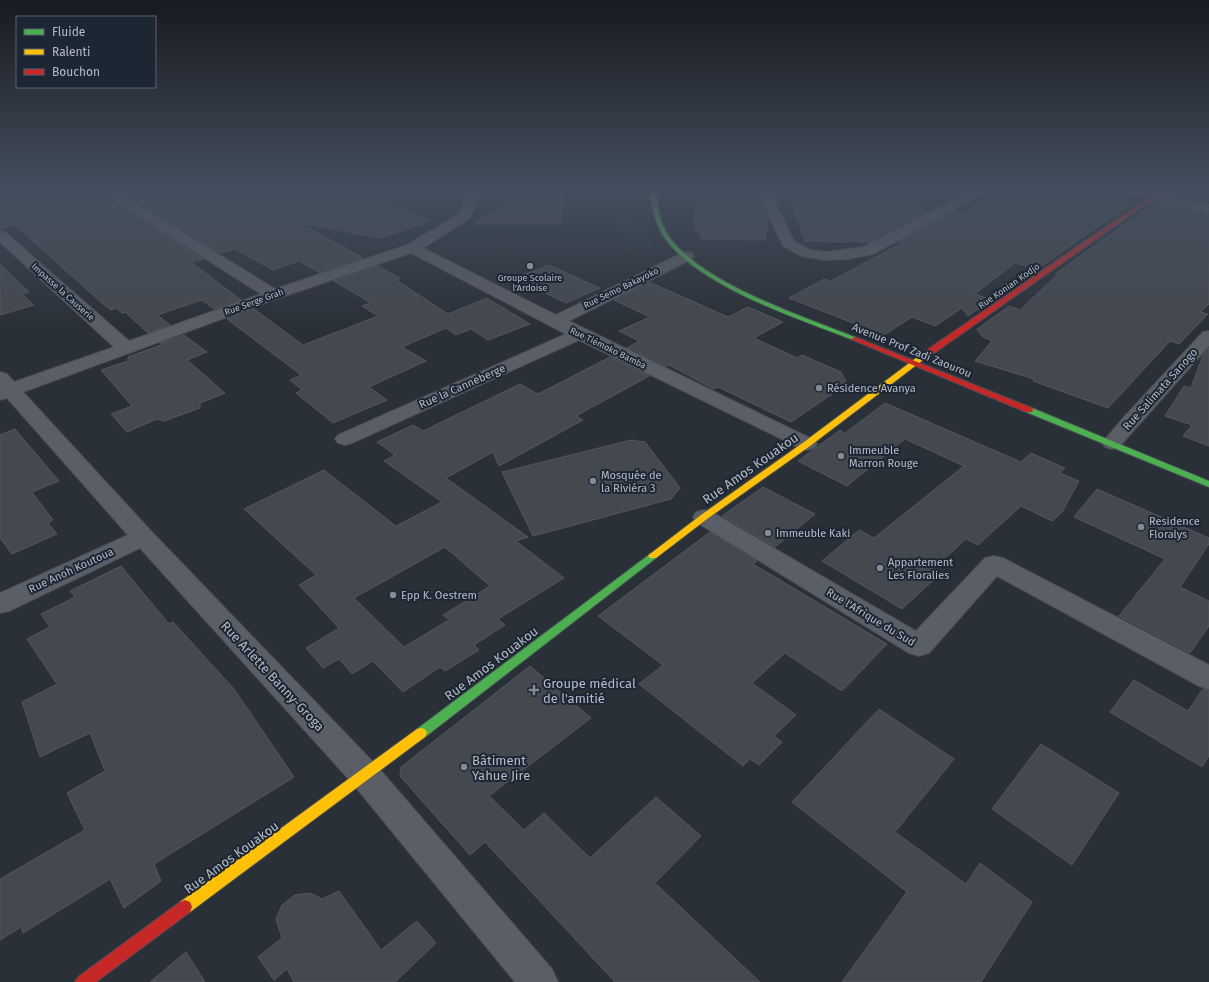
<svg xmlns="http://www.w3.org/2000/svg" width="1209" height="982" viewBox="0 0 1209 982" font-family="'Fira Sans',sans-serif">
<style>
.green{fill:#273a3e}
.building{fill:#444950;stroke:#52575f;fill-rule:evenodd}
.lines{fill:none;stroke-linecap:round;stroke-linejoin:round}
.street-casing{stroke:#484c53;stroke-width:2}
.fast-casing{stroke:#484c53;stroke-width:2}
.slow-casing{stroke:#484c53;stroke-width:2}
.jam-casing{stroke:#484c53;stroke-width:2}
.street{fill:#5a5e66;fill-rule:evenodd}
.fast{fill:#4caf50;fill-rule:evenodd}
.slow{fill:#ffc107;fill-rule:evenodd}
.jam{fill:#c62828;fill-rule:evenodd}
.poi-dot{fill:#848b96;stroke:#1d2633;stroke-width:1.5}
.labels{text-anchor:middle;stroke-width:4;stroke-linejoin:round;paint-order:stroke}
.far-poi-label{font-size:9px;fill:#b4bcc9;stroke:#1d2633}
.far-street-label{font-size:9px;fill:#b4bcc9;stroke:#1d2633}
.street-label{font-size:11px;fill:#b4bcc9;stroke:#1d2633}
.poi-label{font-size:11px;fill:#b4bcc9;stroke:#1d2633;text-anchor:start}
.near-street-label{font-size:13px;fill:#b4bcc9;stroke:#1d2633}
.near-poi-label{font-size:13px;fill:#b4bcc9;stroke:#1d2633;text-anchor:start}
</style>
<rect width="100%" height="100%" fill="#2a3038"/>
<g class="green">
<path d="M614,188H633C635,210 642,228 655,246L627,250L618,228Z"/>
<polygon points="1168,188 1209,188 1209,197"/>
</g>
<g class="building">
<polygon points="0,188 96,188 98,192 203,259 191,262 241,300 214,309 202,300 157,315 170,325 148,333 125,312 122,313 116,308 111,310 103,304 15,225 0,229"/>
<polygon points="113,188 257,188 287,203 346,188 431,221 381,238 300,223 363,258 320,273 299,261 273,270 235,249 220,253"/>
<polygon points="525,188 566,188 560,224 475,224"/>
<polygon points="724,188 746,188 744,194 748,194 748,196 758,196 768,218 765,240 701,239 700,232 696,232 693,216 702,192 722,193"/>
<polygon points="868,188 871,193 892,193 896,197 915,197 926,213 871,242 805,241 789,196 803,196 801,193 820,193 818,189"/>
<polygon points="1004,188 1070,188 1133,203 1037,269 1015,263 975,294 991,300 968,316 962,308 935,326 912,317 884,335 789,298 824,279 831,281 904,242 898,242 953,212 962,215"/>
<polygon points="1156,202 1209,215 1209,304 1200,312 1208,314 1179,344 1170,341 1108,408 1033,381 1034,379 975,361 992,341 983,337 977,329 1009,306 1020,310 1057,275 1055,274"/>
<polygon points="0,264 29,292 22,294 34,305 0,315"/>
<polygon points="549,265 600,288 566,303 515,278"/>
<polygon points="378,266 400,278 396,280 448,314 487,298 530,324 488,340 471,329 456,335 446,328 402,347 426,361 369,387 387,400 333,423 296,393 302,390 290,380 301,375 227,319 254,309 303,345 378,316 362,306 371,303 334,281"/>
<polygon points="649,282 728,317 748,307 783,322 754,338 797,358 802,355 841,372 847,384 791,422 718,387 714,389 669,365 666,366 627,348 639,341 619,331 650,317 614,300"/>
<polygon points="184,335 207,352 187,360 225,393 200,403 200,408 164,421 157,419 127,432 111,414 132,406 101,370 128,361 128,357 161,345 160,343"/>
<polygon points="1209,348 1209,446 1183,436 1192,425 1165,416 1184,386 1191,388 1203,355"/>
<path d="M610,357L649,376L576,416L583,420L499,466L493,452L446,478L528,537L516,541L564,578L498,619L505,625L474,645L479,650L445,671L440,667L403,692L373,661L352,674L339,659L323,668L306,648L339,628L299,585L316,575L244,509L324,470L396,526L442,502L384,461L395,455L377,442L413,425L423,431L520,384L538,394ZM445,547L490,586L443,615L449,620L404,647L354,598Z"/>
<polygon points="885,403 1021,462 1031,453 1065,468 1060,473 1079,481 1062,512 1052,521 1021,506 978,545 966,539 931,571 939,575 902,609 822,561 859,530 874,538 964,466 905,439 847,486 798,461 840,430 845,433"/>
<polygon points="15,429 59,481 32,492 53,520 48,523 57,534 12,554 0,538 0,435"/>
<polygon points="631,440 645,442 680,488 671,499 533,536 502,472"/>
<polygon points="763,487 815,514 775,547 722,516"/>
<polygon points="1097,489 1209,538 1209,544 1180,587 1209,601 1209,626 1190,653 1119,616 1165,559 1074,517"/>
<polygon points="710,532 757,561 753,564 887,644 842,691 785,653 752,683 796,715 774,736 782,742 759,765 750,759 743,766 639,684 663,665 598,616"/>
<polygon points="121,566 169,624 173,622 234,689 294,777 154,864 161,881 124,908 110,879 23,933 21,927 0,940 0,879 85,830 67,793 105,771 90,733 40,757 22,702 57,684 27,639 50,627 41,614 75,597 70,591"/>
<polygon points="530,666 591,718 489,796 524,830 544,813 590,858 656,797 701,836 655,883 760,982 615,982 485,842 470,855 400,776 401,767"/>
<polygon points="1134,680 1188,711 1203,689 1209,690 1209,756 1202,767 1110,712"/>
<polygon points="879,709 954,759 895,832 966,884 980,863 1032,902 981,982 842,982 907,892 792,802"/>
<polygon points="1041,744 1119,793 1072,865 992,809"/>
<polygon points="339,891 381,950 417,921 436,943 395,982 294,982 287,969 274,980 258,957 282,938 276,919 282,905 295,895 310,893 322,899"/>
<polygon points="186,952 205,982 150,982"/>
</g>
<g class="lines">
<g class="street-casing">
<g id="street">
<polygon points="97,188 111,188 275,289 407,245 459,214 470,188 482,188 476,205 469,219 423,248 556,315 682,253 687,252 692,253 694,256 692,259 569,321 814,440 817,444 814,448 807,450 800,448 579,340 352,443 345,445 338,443 335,439 338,435 566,334 411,253 279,298 23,392 151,531 376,765 552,969 558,982 515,982 354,785 140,548 9,611 0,613 0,593 128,535 7,398 0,400 0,372 7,374 14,382 114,347 0,242 0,231 5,232 129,341 261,294 99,191"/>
<polygon points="756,188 768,188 794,241 810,250 826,252 864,247 976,188 990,188 988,191 873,254 848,259 826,260 801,256 783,246"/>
<polygon points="1114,188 1134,188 1209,205 1209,213 1116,191"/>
<polygon points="1209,331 1209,346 1119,447 1112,449 1105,447 1102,443 1124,417 1203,332"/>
<polygon points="704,510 712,512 916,631 985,558 994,556 1003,558 1209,665 1209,689 1199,686 997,576 929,653 919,656 909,653 696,522 693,517 696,512"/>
</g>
</g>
<g class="fast-casing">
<g id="fast">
<path d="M650,188H655C657,204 659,221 668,235C701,284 803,316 857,338V340H853C797,318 699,287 664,237C655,223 650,204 650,188Z"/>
<polygon points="1026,408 1032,408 1209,481 1209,487 1026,412 1025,410"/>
<polygon points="653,553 656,554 658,556 656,558 425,737 421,738 417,737 415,733 417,729 650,554"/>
</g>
</g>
<g class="slow-casing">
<g id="slow">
<polygon points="924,352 927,352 931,354 810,446 707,519 656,558 650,558 648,556 650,554 701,515 804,442"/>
<polygon points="421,728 425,729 427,733 425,737 190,912 185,914 180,912 178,907 180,902 417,729"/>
</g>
</g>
<g class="jam-casing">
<g id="jam">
<polygon points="1154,194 1157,196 1156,197 930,356 924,356 924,352"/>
<polygon points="855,337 1032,408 1033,410 1032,412 1026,412 853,340 851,339"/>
<polygon points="185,900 190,902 192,907 190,912 96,982 75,982 78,977 180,902"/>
</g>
</g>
<use href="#street" class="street"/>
<use href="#fast" class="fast"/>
<use href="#slow" class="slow"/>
<use href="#jam" class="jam"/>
</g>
<linearGradient id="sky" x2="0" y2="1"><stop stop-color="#171a1f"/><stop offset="0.58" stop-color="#444e5e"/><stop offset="1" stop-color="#444e5e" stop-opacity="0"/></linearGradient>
<rect width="1209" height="325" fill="url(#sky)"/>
<g class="poi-dot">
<circle cx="530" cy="266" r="4"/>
<circle cx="819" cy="388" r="4"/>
<circle cx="841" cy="456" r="4"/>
<circle cx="593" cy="481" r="4"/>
<circle cx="1141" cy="527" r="4"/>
<circle cx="768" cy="533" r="4"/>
<circle cx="880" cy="568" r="4"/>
<circle cx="393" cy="595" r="4"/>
<path d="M532 684h4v4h4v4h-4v4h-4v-4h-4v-4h4z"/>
<circle cx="464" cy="767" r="4"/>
</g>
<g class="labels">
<g class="far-poi-label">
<text x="530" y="281">Groupe Scolaire<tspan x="530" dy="10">l'Ardoise</tspan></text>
</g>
<g class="far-street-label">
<text transform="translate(1009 286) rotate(-35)" y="3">Rue Konian Kodjo</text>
<text transform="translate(621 288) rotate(-26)" y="3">Rue Semo Bakayoko</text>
<text transform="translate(63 292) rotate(42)" y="3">Impasse la Causerie</text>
<text transform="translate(254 302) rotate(-20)" y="3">Rue Serge Grah</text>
<text transform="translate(608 348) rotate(26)" y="3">Rue Tiémoko Bamba</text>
</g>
<g class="street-label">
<text transform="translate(912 350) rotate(22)" y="4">Avenue Prof Zadi Zaourou</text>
<text transform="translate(462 386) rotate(-24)" y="4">Rue la Canneberge</text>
<text transform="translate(1160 389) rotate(-48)" y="4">Rue Salimata Sanogo</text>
<text transform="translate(71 570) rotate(-25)" y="4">Rue Anoh Koutoua</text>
<text transform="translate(871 617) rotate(31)" y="4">Rue l'Afrique du Sud</text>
</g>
<g class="poi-label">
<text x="827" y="392">Résidence Avanya</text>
<text x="849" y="454">Immeuble<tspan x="849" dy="13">Marron Rouge</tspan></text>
<text x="601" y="479">Mosquée de<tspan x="601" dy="13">la Riviéra 3</tspan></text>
<text x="1149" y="525">Residence<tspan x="1149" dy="13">Floralys</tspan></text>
<text x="776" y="537">Immeuble Kaki</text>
<text x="888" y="566">Appartement<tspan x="888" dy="13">Les Floralies</tspan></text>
<text x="401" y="599">Epp K. Oestrem</text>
</g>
<g class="near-street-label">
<text transform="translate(750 468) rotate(-35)" y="5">Rue Amos Kouakou</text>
<text transform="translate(491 663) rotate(-37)" y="5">Rue Amos Kouakou</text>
<text transform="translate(273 676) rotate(47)" y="5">Rue Arlette Banny-Groga</text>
<text transform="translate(231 857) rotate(-36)" y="5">Rue Amos Kouakou</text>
</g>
<g class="near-poi-label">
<text x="543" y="688">Groupe médical<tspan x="543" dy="15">de l'amitié</tspan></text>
<text x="472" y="765">Bâtiment<tspan x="472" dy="15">Yahue Jire</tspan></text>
</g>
</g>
<rect x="16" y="16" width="140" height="72" fill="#1d2633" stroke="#59626f"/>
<rect x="24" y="29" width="20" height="6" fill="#4caf50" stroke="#59626f"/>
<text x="52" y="36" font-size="12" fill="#b4bcc9">Fluide</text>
<rect x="24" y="49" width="20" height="6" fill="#ffc107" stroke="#59626f"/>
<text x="52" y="56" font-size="12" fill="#b4bcc9">Ralenti</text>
<rect x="24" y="69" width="20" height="6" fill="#c62828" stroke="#59626f"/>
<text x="52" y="76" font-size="12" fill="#b4bcc9">Bouchon</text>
</svg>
